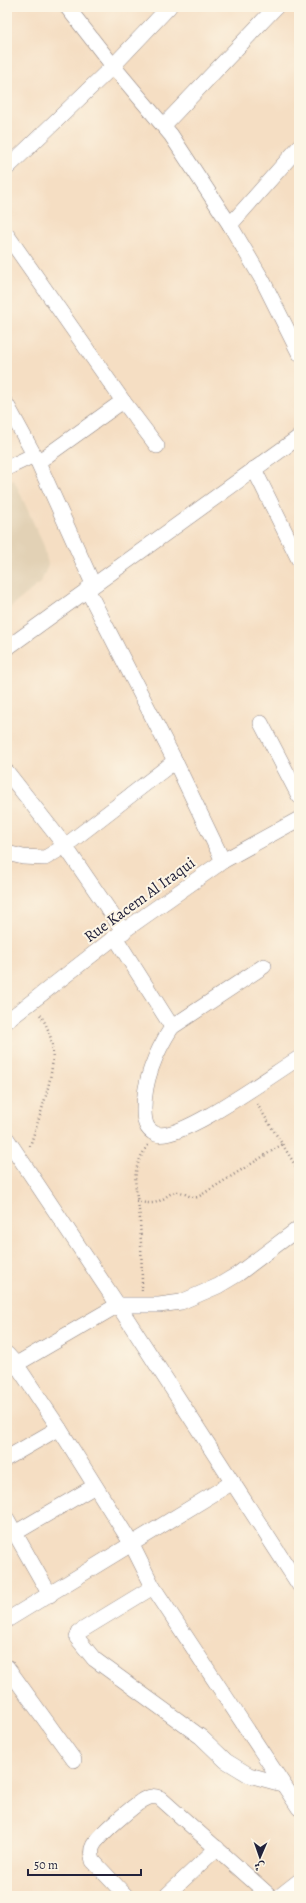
<svg xmlns="http://www.w3.org/2000/svg" width="306" height="1903" viewBox="0 0 306 1903" font-family="Alegreya,Amiri,serif">
<style>
.built{fill:#e2d1b5}
.lines{fill:none;stroke-linecap:round;stroke-linejoin:round}
.minor-casing{stroke:#8c807f;stroke-width:16}
.path{stroke:#8c807f;stroke-width:2.5;stroke-dasharray:1 3;stroke-linecap:butt}
.minor{stroke:#fff;stroke-width:15}
.labels{text-anchor:middle;stroke-width:4;stroke-linejoin:round;paint-order:stroke}
.street-label{font-size:16px;fill:#22223b;stroke:#fcf5e5}
</style>
<rect width="100%" height="100%" fill="#fcf5e5"/>
<filter id="ink" filterUnits="userSpaceOnUse"><feTurbulence type="fractalNoise" baseFrequency=".025" numOctaves="2"/><feDisplacementMap in="SourceGraphic" scale="8" xChannelSelector="R" yChannelSelector="G"/><feConvolveMatrix kernelMatrix="1 2 1 2 8 2 1 2 1" color-interpolation-filters="sRGB"/></filter>
<filter id="wash" filterUnits="userSpaceOnUse"><feTurbulence type="fractalNoise" baseFrequency=".012" numOctaves="4" result="noise"/><feDisplacementMap in="SourceGraphic" scale="16" xChannelSelector="R" yChannelSelector="G"/><feGaussianBlur stdDeviation="0.9" result="paint"/><feColorMatrix in="noise" values="0 0 0 0 0 0 0 0 0 0 0 0 0 0 0 0 0 1.4 0 .05"/><feComposite in="paint" operator="in"/></filter>
<g filter="url(#wash)">
<rect width="100%" height="100%" fill="#f5dec3"/>
<polygon class="built" points="14,480 44,546 48,565 41,582 7,610 7,483"/>
</g>
<g filter="url(#ink)">
<g class="lines">
<g class="minor-casing">
<g id="minor">
<polyline points="67,7 113,66 171,135 230,225 263,281 299,353"/>
<polyline points="164,125 276,7"/>
<polyline points="7,168 113,66 169,7"/>
<polyline points="230,225 299,147"/>
<polyline points="7,235 123,401 38,462"/>
<polyline points="123,401 157,446"/>
<polyline points="7,405 38,462 93,584"/>
<polyline points="7,468 34,455"/>
<polyline points="254,469 299,560"/>
<polyline points="87,589 175,761 223,861"/>
<polyline points="7,648 299,437"/>
<polyline points="261,723 299,796"/>
<polyline points="7,772 65,846 124,932"/>
<polyline points="7,853 23,857 45,858 65,846 175,761"/>
<path d="M115,937L172,1027C157,1050 144,1080 144,1109C144,1119 145,1130 156,1134C181,1142 274,1073 299,1058"/>
<polyline points="7,1021 115,937 223,861 299,819"/>
<polyline points="172,1027 264,966"/>
<polyline points="7,1139 118,1305 299,1585"/>
<polyline points="7,1354 16,1364 59,1428 131,1543 153,1587 299,1808"/>
<polyline points="8,1369 118,1305 159,1305 181,1302 218,1286 238,1274 299,1228"/>
<polyline points="7,1458 59,1428"/>
<polyline points="7,1519 50,1595"/>
<polyline points="15,1533 95,1486"/>
<polyline points="153,1587 79,1632 77,1638 94,1659 201,1737 226,1761 249,1775 282,1784"/>
<polyline points="7,1620 233,1482"/>
<polyline points="7,1667 74,1760"/>
<path d="M126,1896L93,1861C92,1856 90,1851 93,1846C97,1837 135,1804 145,1799C151,1796 154,1796 160,1798L270,1896"/>
<polyline points="166,1896 217,1848"/>
<polyline points="280,1896 299,1881"/>
</g>
</g>
<g class="path">
<polyline points="257,1104 299,1171"/>
<path d="M30,1146C38,1120 57,1072 52,1044C50,1033 46,1023 39,1013"/>
<path d="M136,1201C145,1203 153,1205 161,1200C167,1197 170,1192 178,1192C186,1192 189,1199 198,1197L283,1144"/>
<path d="M142,1291C142,1267 141,1243 140,1220C138,1189 127,1175 148,1145"/>
</g>
<use href="#minor" class="minor"/>
</g>
</g>
<g class="labels">
<g class="street-label">
<text transform="translate(139 899) rotate(-36)" y="6">Rue Kacem Al Iraqui</text>
</g>
</g>
<rect width="306" height="1903" fill="none" stroke="#fcf5e5" stroke-width="24"/>
<g transform="translate(260 1857) rotate(182)" stroke="#fcf5e5" stroke-width="3" paint-order="stroke">
<path d="M0-3L7 15L0 10L-7 15Z" fill="#22223b"/>
<text y="-6" font-size="11" font-weight="bold" text-anchor="middle" fill="#22223b">ش</text>
</g>
<path d="M28 1869v6h113v-6" fill="none" stroke="#22223b" stroke-width="2"/>
<text x="34" y="1869" font-size="12" fill="#22223b" stroke="#fcf5e5" stroke-width="3" paint-order="stroke">50 m</text>
</svg>
